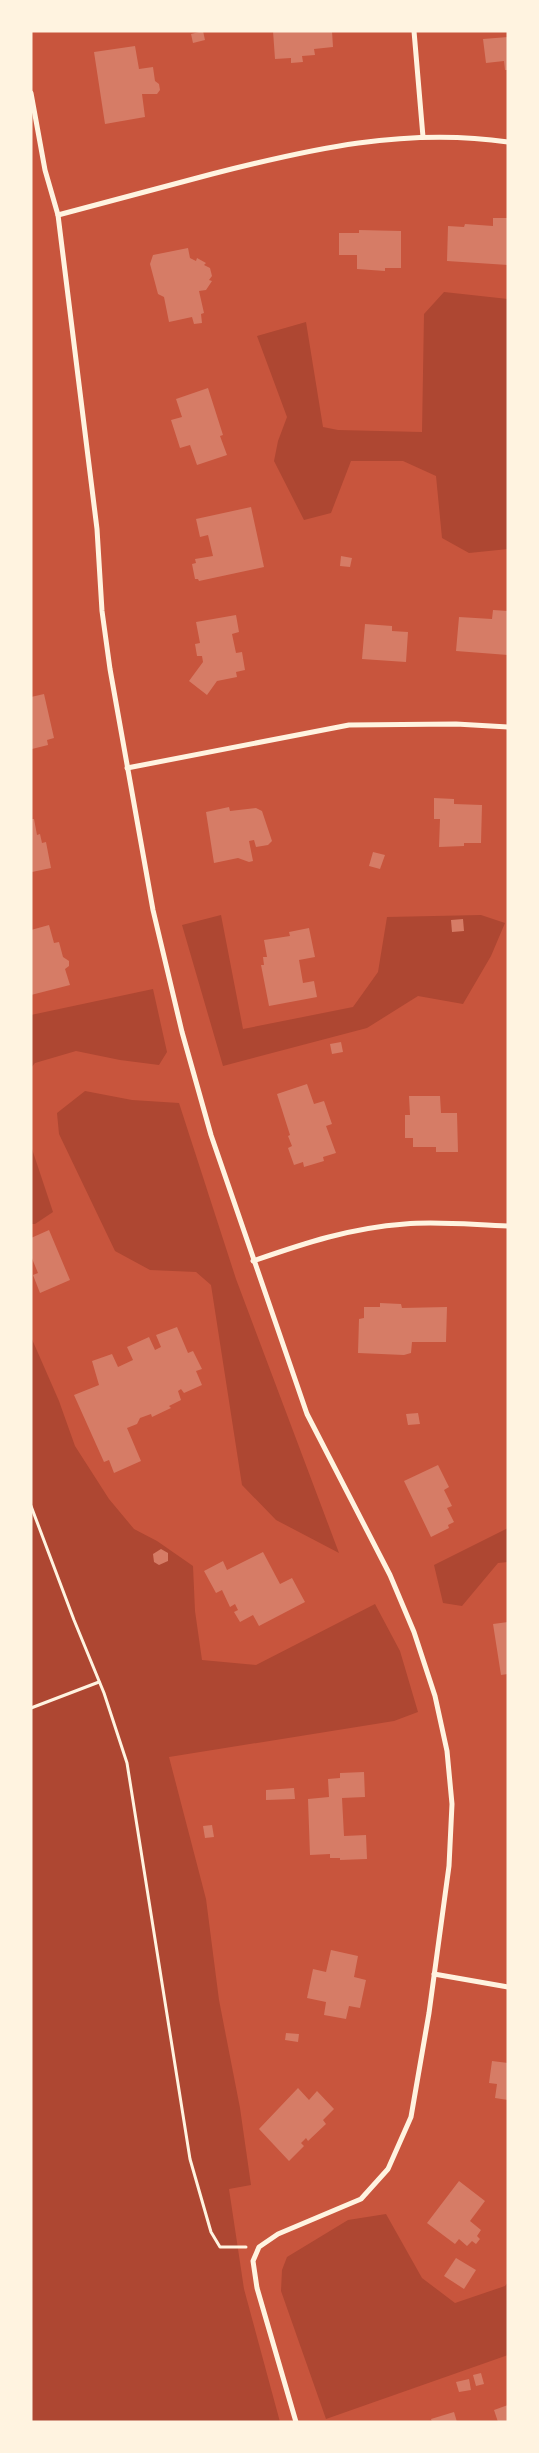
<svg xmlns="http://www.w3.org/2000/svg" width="539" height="2453" viewBox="0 0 539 2453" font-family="Roboto,sans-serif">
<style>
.green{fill:#ae4732}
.building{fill:#d67c66}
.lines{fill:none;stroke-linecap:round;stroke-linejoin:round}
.path{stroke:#fff3e0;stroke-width:3}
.minor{stroke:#fff3e0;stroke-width:5}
</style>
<rect width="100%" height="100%" fill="#c8553d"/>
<g class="green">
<polygon points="444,292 508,299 508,549 469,553 442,538 436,476 403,461 351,461 331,513 304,520 274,461 278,441 287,417 257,336 306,322 323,427 338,430 422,432 424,314"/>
<polygon points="221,915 243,1029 353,1007 378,972 387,917 481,915 505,923 491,956 463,1004 418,996 367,1028 223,1066 182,925"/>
<polygon points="153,989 167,1052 159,1065 120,1060 76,1051 35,1063 31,1068 31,1015"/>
<polygon points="85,1091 132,1100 179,1103 236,1279 339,1553 276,1520 242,1485 211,1285 196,1272 150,1270 115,1251 59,1134 57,1113"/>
<polygon points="31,1146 53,1212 35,1224 31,1224"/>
<polygon points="31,1337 59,1401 75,1446 109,1499 134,1529 157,1541 193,1566 195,1611 202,1660 256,1665 375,1604 400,1651 418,1712 394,1721 169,1757 206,1899 219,2000 240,2108 251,2185 229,2189 244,2289 280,2422 31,2422"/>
<polygon points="508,1528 508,1562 498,1563 462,1606 443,1603 434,1565"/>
<polygon points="386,2214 422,2278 455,2303 505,2286 508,2282 508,2355 326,2419 281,2291 282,2270 287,2257 348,2220"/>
</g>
<g class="building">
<polygon points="203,31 205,40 193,43 191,34"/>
<polygon points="273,31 332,31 333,47 314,49 315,55 302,56 303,62 291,63 291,58 275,59"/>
<polygon points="508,37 508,70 505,70 504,61 486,63 483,39"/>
<polygon points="135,46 139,69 153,67 155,81 159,84 160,90 157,94 142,94 145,117 105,124 94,52"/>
<polygon points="493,218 508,218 508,265 447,261 448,226 464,227 465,224 493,226"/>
<polygon points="359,230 401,231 401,268 385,268 385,271 357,269 357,255 339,255 339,233 359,233"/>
<polygon points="188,248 190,258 196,261 197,258 206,263 204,265 210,268 212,276 209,280 212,281 206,290 199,291 204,313 201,314 202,323 194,324 192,317 169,322 164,297 158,294 150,264 153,255"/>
<polygon points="208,388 223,435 220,436 227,455 197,465 190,445 180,448 171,420 182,417 176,399"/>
<polygon points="251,507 264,567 199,581 198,579 195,579 192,564 196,563 195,559 213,556 208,535 200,537 196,519"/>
<polygon points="341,556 352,558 350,567 340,566"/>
<polygon points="493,610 508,611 508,655 456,651 459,617 492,619"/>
<polygon points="236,615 239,632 232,634 236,653 242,652 245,670 236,672 237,677 217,681 207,695 189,681 203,662 202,656 197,656 195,644 200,643 196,622"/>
<polygon points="365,624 392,626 392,631 408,632 406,662 362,659"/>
<polygon points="44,694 54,738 47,740 48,745 32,749 31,697"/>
<polygon points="434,798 454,799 454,804 482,805 481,843 464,843 464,846 439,847 440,819 434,819"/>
<polygon points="229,807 230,811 256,808 262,811 272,841 268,845 256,847 254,840 249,841 253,861 249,862 238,858 214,863 206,812"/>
<polygon points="31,819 34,819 37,835 40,834 42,843 46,842 51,868 32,872"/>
<polygon points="373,852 385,855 380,869 369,866"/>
<polygon points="463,919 464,931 452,932 451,920"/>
<polygon points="49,925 54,943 59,942 63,957 69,961 69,966 65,969 70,985 31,995 31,930"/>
<polygon points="309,928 315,957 299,960 303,983 314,981 317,997 269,1006 261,965 264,965 263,957 267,957 264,940 290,936 289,932"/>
<polygon points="341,1042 343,1052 332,1054 330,1044"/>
<polygon points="307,1084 314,1104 324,1101 332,1124 326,1126 336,1153 323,1157 324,1161 304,1167 303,1162 294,1165 288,1148 292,1146 288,1136 290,1135 277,1094"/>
<polygon points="409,1096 440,1096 441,1113 457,1113 458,1152 436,1152 436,1147 413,1147 413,1138 405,1138 405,1115 410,1115"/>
<polygon points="49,1230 70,1280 40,1293 33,1275 38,1273 31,1256 31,1238"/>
<polygon points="380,1303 401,1304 402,1308 447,1307 446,1342 412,1342 411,1353 404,1355 358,1353 359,1319 364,1318 364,1307 380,1307"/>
<polygon points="177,1327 188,1353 193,1351 202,1369 196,1371 202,1385 184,1393 181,1389 178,1391 181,1400 169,1406 171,1408 152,1417 151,1414 140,1418 137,1424 127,1428 141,1461 114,1473 109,1460 104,1462 74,1395 99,1385 92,1361 112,1354 118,1367 133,1360 127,1347 149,1337 155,1350 161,1347 156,1335"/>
<polygon points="418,1413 420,1424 408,1425 406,1414"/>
<polygon points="438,1465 449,1487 444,1490 452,1506 447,1508 454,1522 448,1525 449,1528 431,1537 404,1481"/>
<polygon points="161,1549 168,1553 168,1561 159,1565 154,1562 153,1554"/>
<polygon points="263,1552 280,1584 292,1578 305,1602 259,1626 253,1615 240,1622 234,1612 238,1610 235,1604 230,1607 222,1590 216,1593 204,1571 223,1561 227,1570"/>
<polygon points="508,1622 508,1674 501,1675 493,1624"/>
<polygon points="364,1772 365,1797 342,1798 344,1836 366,1835 367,1859 340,1860 340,1858 330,1858 330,1854 310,1855 308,1799 329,1797 328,1779 340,1778 340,1773"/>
<polygon points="294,1788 295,1799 266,1800 266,1790"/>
<polygon points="212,1825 214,1837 205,1838 203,1826"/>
<polygon points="331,1950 358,1956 354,1977 366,1980 360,2008 349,2006 346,2019 324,2015 326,2002 307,1998 313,1969 326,1972"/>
<polygon points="286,2033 299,2034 298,2042 285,2040"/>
<polygon points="492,2061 508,2063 508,2100 495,2098 497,2084 489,2083"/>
<polygon points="298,2088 309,2100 317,2091 334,2109 323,2120 326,2124 308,2141 306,2138 301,2143 304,2146 289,2161 259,2129"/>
<polygon points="459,2181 485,2201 470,2221 481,2230 477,2236 480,2239 476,2244 472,2241 467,2246 459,2239 455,2244 427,2223"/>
<polygon points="456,2258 476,2270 464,2289 444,2276"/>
<polygon points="481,2373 484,2384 476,2386 473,2375"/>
<polygon points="469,2379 471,2390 459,2392 456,2382"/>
<polygon points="508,2405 508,2422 498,2422 494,2410"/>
<polygon points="454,2412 457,2422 432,2422 431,2419"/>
</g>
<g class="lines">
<g class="path">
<polyline points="31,1506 74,1620 104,1693 127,1763 190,2159 211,2232 220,2247 246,2247"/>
<polyline points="31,1708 99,1682"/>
</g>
<g class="minor">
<polyline points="414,31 423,137"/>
<polyline points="31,93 45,170 58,215 97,529 102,611 110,669 153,910 182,1032 211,1135 307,1414 390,1575 414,1632 435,1696 447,1751 452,1804 449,1866 429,2013 411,2117 388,2169 361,2199 278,2234 259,2247 253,2261 257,2288 296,2422"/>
<path d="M58,215C109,201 161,188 212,174C310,149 406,127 508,142"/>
<polyline points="127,768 349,725 456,724 508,727"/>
<path d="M253,1261C305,1243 350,1228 405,1224C438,1221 474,1225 508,1226"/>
<polyline points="434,1974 508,1987"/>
</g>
</g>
<rect width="539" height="2453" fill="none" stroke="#fff3e0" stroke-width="65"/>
</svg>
